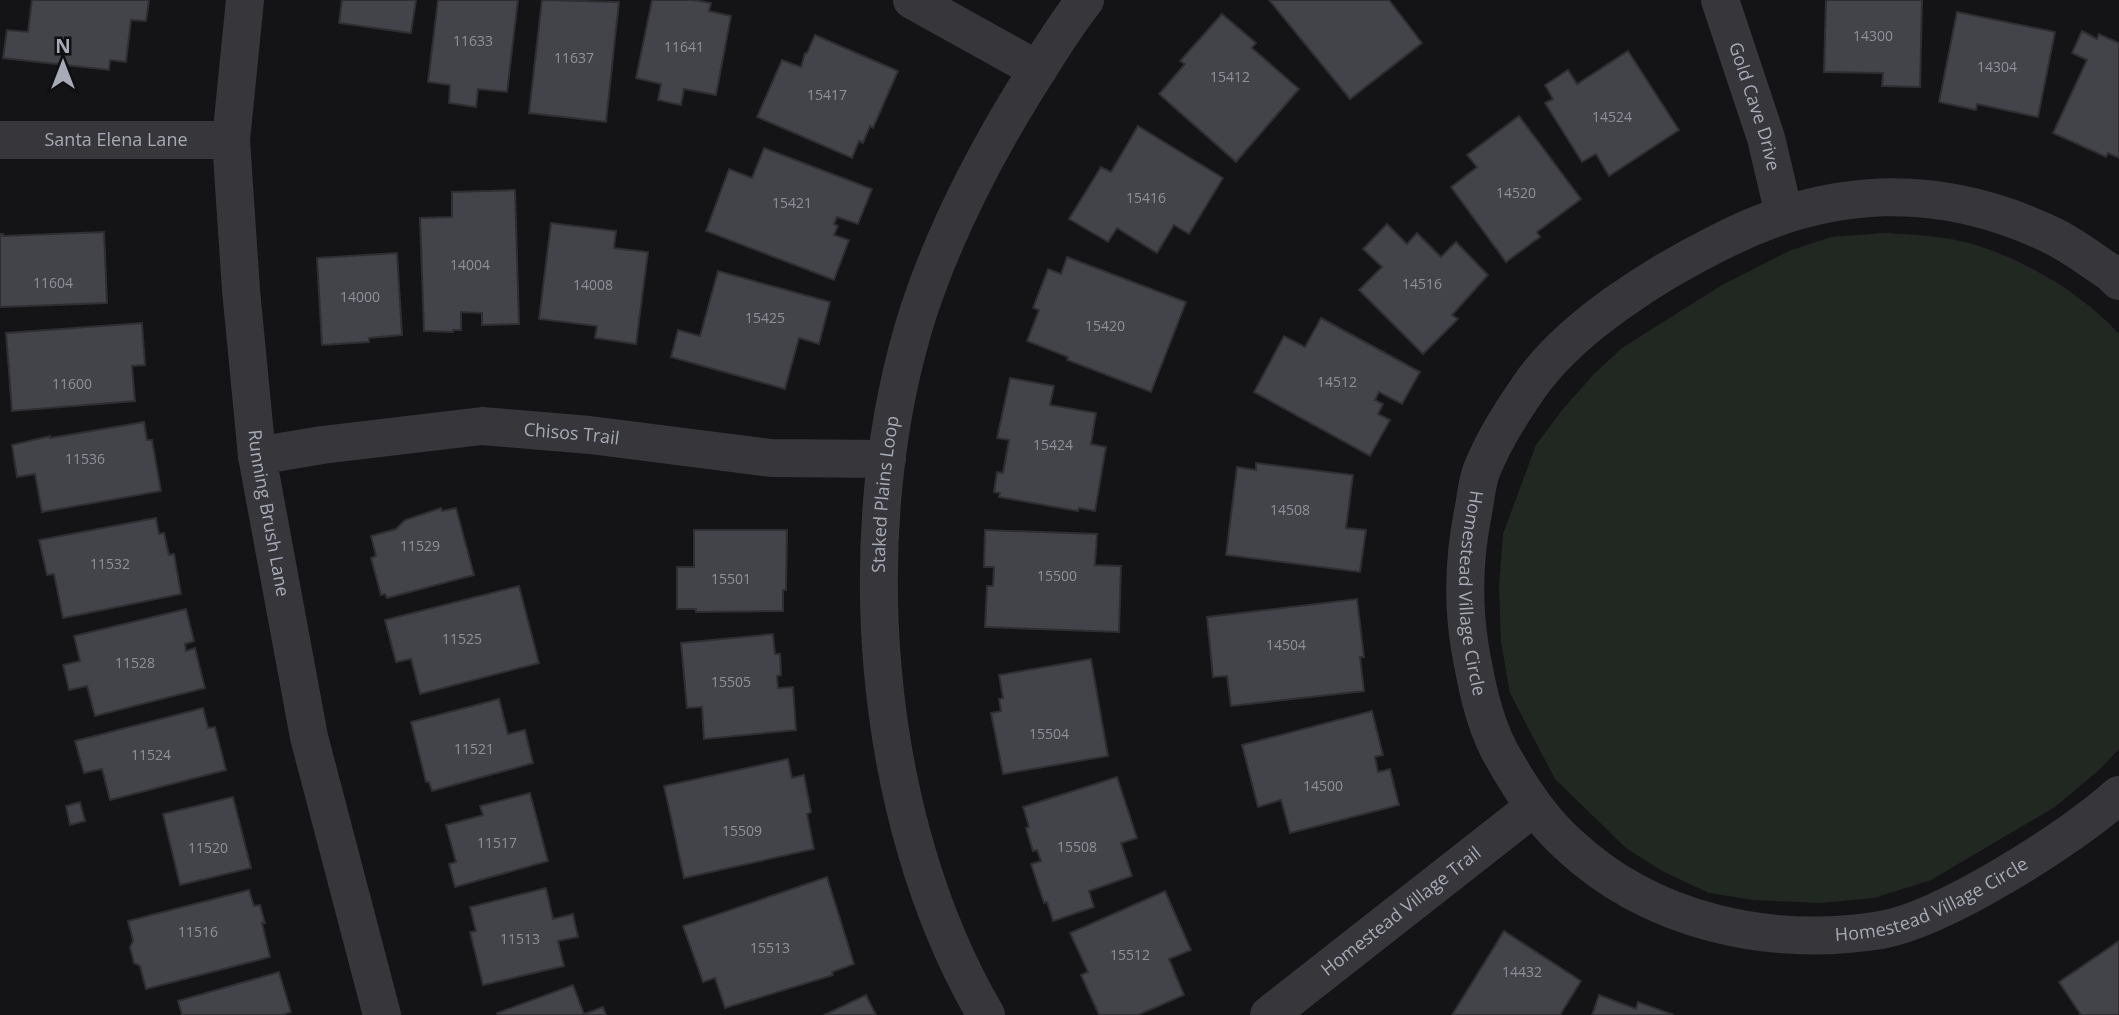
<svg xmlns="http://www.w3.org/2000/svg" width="2119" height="1015" viewBox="0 0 2119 1015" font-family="'Open Sans',sans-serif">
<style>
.green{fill:#212822}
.building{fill:#434449;stroke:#2f2e32;stroke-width:2}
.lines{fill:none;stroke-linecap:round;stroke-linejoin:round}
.minor{stroke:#36363b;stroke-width:38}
.labels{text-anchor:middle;stroke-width:6;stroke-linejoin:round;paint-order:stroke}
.number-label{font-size:14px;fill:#8e919a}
.street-label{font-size:18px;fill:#a7abb5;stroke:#0f0f11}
</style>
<rect width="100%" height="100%" fill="#141416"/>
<path class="green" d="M1886,233C1918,235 1951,236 1982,247C2032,264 2083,295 2119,334V749L2099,770L2055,807L1931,880L1874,898L1820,903L1753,900L1709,893L1662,871L1626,848L1555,779L1510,693L1501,642L1499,586L1503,534L1536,445L1563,409L1594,374L1622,348L1722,285L1789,251L1831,237Z"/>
<g class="building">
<polygon points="32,0 149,0 146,21 131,20 126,62 110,60 109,70 3,58 7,30 28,32"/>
<polygon points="342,0 416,0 411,33 339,23"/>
<polygon points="438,0 518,0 507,92 478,89 476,107 449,103 450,85 428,82"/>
<polygon points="542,0 619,2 606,122 529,113"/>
<polygon points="652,0 693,0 711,3 709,11 731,16 716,95 684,89 681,105 658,100 661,84 636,78"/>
<polygon points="1269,0 1389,0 1422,43 1350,99"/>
<polygon points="1826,0 1922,0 1920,87 1882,86 1883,73 1824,72"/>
<polygon points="1957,12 2055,32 2038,117 1977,104 1976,110 1939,102"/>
<polygon points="1222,14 1256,43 1252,48 1299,89 1236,162 1159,94 1185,64 1180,61"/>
<polygon points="2082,31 2097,39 2099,34 2119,43 2119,158 2108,153 2106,157 2053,133 2087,60 2072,53"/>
<polygon points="815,35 898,71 873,128 870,126 863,143 859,141 852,158 757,117 782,60 801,67 805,53 807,53"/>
<polygon points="1628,51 1679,130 1609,176 1596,154 1582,162 1545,103 1553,99 1545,85 1568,70 1577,84"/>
<polygon points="1519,116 1581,199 1537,232 1540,237 1506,262 1451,187 1477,167 1467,155"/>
<polygon points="1138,126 1223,178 1189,234 1174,225 1157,253 1117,228 1108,242 1069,219 1101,167 1111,172"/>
<polygon points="764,148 872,189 858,224 837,217 834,224 838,226 834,235 849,240 834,280 706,231 729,169 752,178"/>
<polygon points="515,190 519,324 482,325 482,313 461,312 461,330 453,330 453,332 424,331 420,218 452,217 452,192"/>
<polygon points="551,223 616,231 614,248 648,252 636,344 595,338 597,326 539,319"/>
<polygon points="1387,224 1407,244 1417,233 1441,257 1456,242 1488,275 1452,315 1458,319 1423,354 1359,290 1382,267 1363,249"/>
<polygon points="104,232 107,303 0,307 0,234 3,234 3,236"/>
<polygon points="397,253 402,335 369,338 369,342 322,345 317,258"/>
<polygon points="1067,257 1186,302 1151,392 1067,360 1068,357 1027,341 1039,310 1033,308 1048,269 1061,274"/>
<polygon points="718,271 830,302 819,344 799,338 785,389 671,357 678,330 700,336"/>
<polygon points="1321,318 1420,372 1402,404 1379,392 1375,400 1383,404 1378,414 1390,420 1370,456 1254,392 1284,336 1305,347"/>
<polygon points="142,323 145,365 132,366 135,401 12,411 6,333"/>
<polygon points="1010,378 1054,386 1050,405 1096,413 1091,444 1106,447 1095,511 1079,508 1078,511 999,497 1000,493 994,492 997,472 1003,473 1009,440 997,438"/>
<polygon points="144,422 147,440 152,440 161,491 42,512 35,474 17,477 12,445 50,436 50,438"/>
<polygon points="1256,463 1353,475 1346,528 1366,530 1360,572 1226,555 1237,467 1256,470"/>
<polygon points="441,508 442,511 456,508 474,575 387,598 385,594 381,595 371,558 376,556 371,536 396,529 405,520"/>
<polygon points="156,518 159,534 164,533 169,555 174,554 181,594 63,618 54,574 47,575 39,540"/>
<polygon points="694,530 787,530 786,590 783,590 783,611 696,612 696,609 677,609 677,567 694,567"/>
<polygon points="985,530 1097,534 1095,565 1121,566 1119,632 985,627 987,586 993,586 994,567 984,567"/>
<polygon points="519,586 539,663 420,694 411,659 396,662 385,620"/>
<polygon points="1357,599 1364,657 1360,657 1364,691 1231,706 1227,676 1213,677 1207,617"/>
<polygon points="186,609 194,641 185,644 186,651 195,648 205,688 95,716 87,686 69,690 63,665 80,661 74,636"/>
<polygon points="773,634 775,654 780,654 781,675 777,676 778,688 793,687 796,730 704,739 702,707 687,708 681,643"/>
<polygon points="1091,659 1108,756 1003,774 991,713 1001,711 999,699 1003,698 999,675"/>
<polygon points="499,699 508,734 525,730 533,763 432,791 429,782 426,782 411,722"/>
<polygon points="203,708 208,728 215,727 226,770 110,800 102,769 84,773 75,741"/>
<polygon points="1372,711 1383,755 1375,757 1378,772 1390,769 1399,805 1290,833 1281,800 1258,807 1242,745"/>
<polygon points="788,759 792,778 804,775 811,812 807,814 814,849 684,878 664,786"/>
<polygon points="1117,777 1137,838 1121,843 1132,876 1089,891 1094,907 1053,921 1047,902 1044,903 1031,864 1041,861 1037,850 1033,851 1026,828 1029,827 1023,807"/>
<polygon points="530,793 548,861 455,887 449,864 456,862 446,825 483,815 480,806"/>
<polygon points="233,797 251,868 180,885 163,814"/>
<polygon points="80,802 85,821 70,825 66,806"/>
<polygon points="827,877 854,964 832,972 833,975 725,1008 715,978 703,982 683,926"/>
<polygon points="546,888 553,919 573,914 578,937 558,941 564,966 483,985 470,932 476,931 470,907"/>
<polygon points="249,890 254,906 260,905 265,923 262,923 270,957 146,989 140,966 134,963 130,947 133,941 128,921"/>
<polygon points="1165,891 1191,950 1169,959 1184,995 1138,1015 1099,1015 1081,975 1088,972 1070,933"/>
<polygon points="1504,931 1581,981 1560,1015 1452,1015"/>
<polygon points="2119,941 2119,1015 2081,1015 2059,982"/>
<polygon points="279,972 291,1012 282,1015 182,1015 178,1001"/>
<polygon points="573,985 584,1014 603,1007 606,1015 498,1015 497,1013"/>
<polygon points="866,995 876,1015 824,1015"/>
<polygon points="1599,995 1636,1009 1638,1002 1674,1015 1592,1015"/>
</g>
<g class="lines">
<g class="minor">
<path id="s1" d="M245,0L231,140L241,290L257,456L309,737L382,1015"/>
<polyline points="912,0 1038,70"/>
<path id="s2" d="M1720,0L1766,138L1784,214"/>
<path id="s3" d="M0,140H231"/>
<path id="s4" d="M2119,281L2111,273C2091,260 2072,245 2051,235C1938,181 1828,186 1718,243C1656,274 1576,324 1534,380C1514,408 1493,440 1481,472C1477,483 1476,496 1474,507C1464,555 1462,600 1470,648C1476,682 1483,719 1499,750C1517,783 1539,818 1567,843C1650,922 1770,948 1881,930C1944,919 2071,838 2119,795"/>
<path id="s5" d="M257,456L322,445L482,426L590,435L771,458L887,459"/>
<path id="s6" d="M986,1015C870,817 849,527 919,310C945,232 982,160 1025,90C1044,60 1063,28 1085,0"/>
<path id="s7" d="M1269,1015L1534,807"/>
</g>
</g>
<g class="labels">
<g class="number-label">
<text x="1873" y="41">14300</text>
<text x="473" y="46">11633</text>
<text x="684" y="52">11641</text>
<text x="574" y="63">11637</text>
<text x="1997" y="72">14304</text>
<text x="1230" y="82">15412</text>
<text x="827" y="100">15417</text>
<text x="1612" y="122">14524</text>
<text x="1516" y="198">14520</text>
<text x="1146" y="203">15416</text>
<text x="792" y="208">15421</text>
<text x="470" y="270">14004</text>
<text x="53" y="288">11604</text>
<text x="1422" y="289">14516</text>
<text x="593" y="290">14008</text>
<text x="360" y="302">14000</text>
<text x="765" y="323">15425</text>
<text x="1105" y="331">15420</text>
<text x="1337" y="387">14512</text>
<text x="72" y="389">11600</text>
<text x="1053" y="450">15424</text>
<text x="85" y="464">11536</text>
<text x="1290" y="515">14508</text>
<text x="420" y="551">11529</text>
<text x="110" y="569">11532</text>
<text x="1057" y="581">15500</text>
<text x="731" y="584">15501</text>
<text x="462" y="644">11525</text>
<text x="1286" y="650">14504</text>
<text x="135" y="668">11528</text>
<text x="731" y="687">15505</text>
<text x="1049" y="739">15504</text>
<text x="474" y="754">11521</text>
<text x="151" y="760">11524</text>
<text x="1323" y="791">14500</text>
<text x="742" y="836">15509</text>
<text x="497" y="848">11517</text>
<text x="1077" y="852">15508</text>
<text x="208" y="853">11520</text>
<text x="198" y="937">11516</text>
<text x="520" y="944">11513</text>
<text x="770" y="953">15513</text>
<text x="1130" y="960">15512</text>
<text x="1522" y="977">14432</text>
</g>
<g class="street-label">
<text dy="6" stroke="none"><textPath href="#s2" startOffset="112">Gold Cave Drive</textPath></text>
<text dy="6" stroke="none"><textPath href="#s3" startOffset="116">Santa Elena Lane</textPath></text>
<text dy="6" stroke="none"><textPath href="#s5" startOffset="317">Chisos Trail</textPath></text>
<text dy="6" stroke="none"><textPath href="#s6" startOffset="539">Staked Plains Loop</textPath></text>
<text dy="6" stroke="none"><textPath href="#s1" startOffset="516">Running Brush Lane</textPath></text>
<text dy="6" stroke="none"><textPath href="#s4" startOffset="889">Homestead Village Circle</textPath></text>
<text dy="6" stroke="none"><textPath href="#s4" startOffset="1561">Homestead Village Circle</textPath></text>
<text dy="6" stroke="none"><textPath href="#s7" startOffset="168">Homestead Village Trail</textPath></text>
</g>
</g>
<g transform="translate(63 63)" stroke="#0f0f11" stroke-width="5" paint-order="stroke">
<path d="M0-5L12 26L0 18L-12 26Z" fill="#a7abb5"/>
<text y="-10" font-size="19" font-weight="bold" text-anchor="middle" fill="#a7abb5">N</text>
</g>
</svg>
